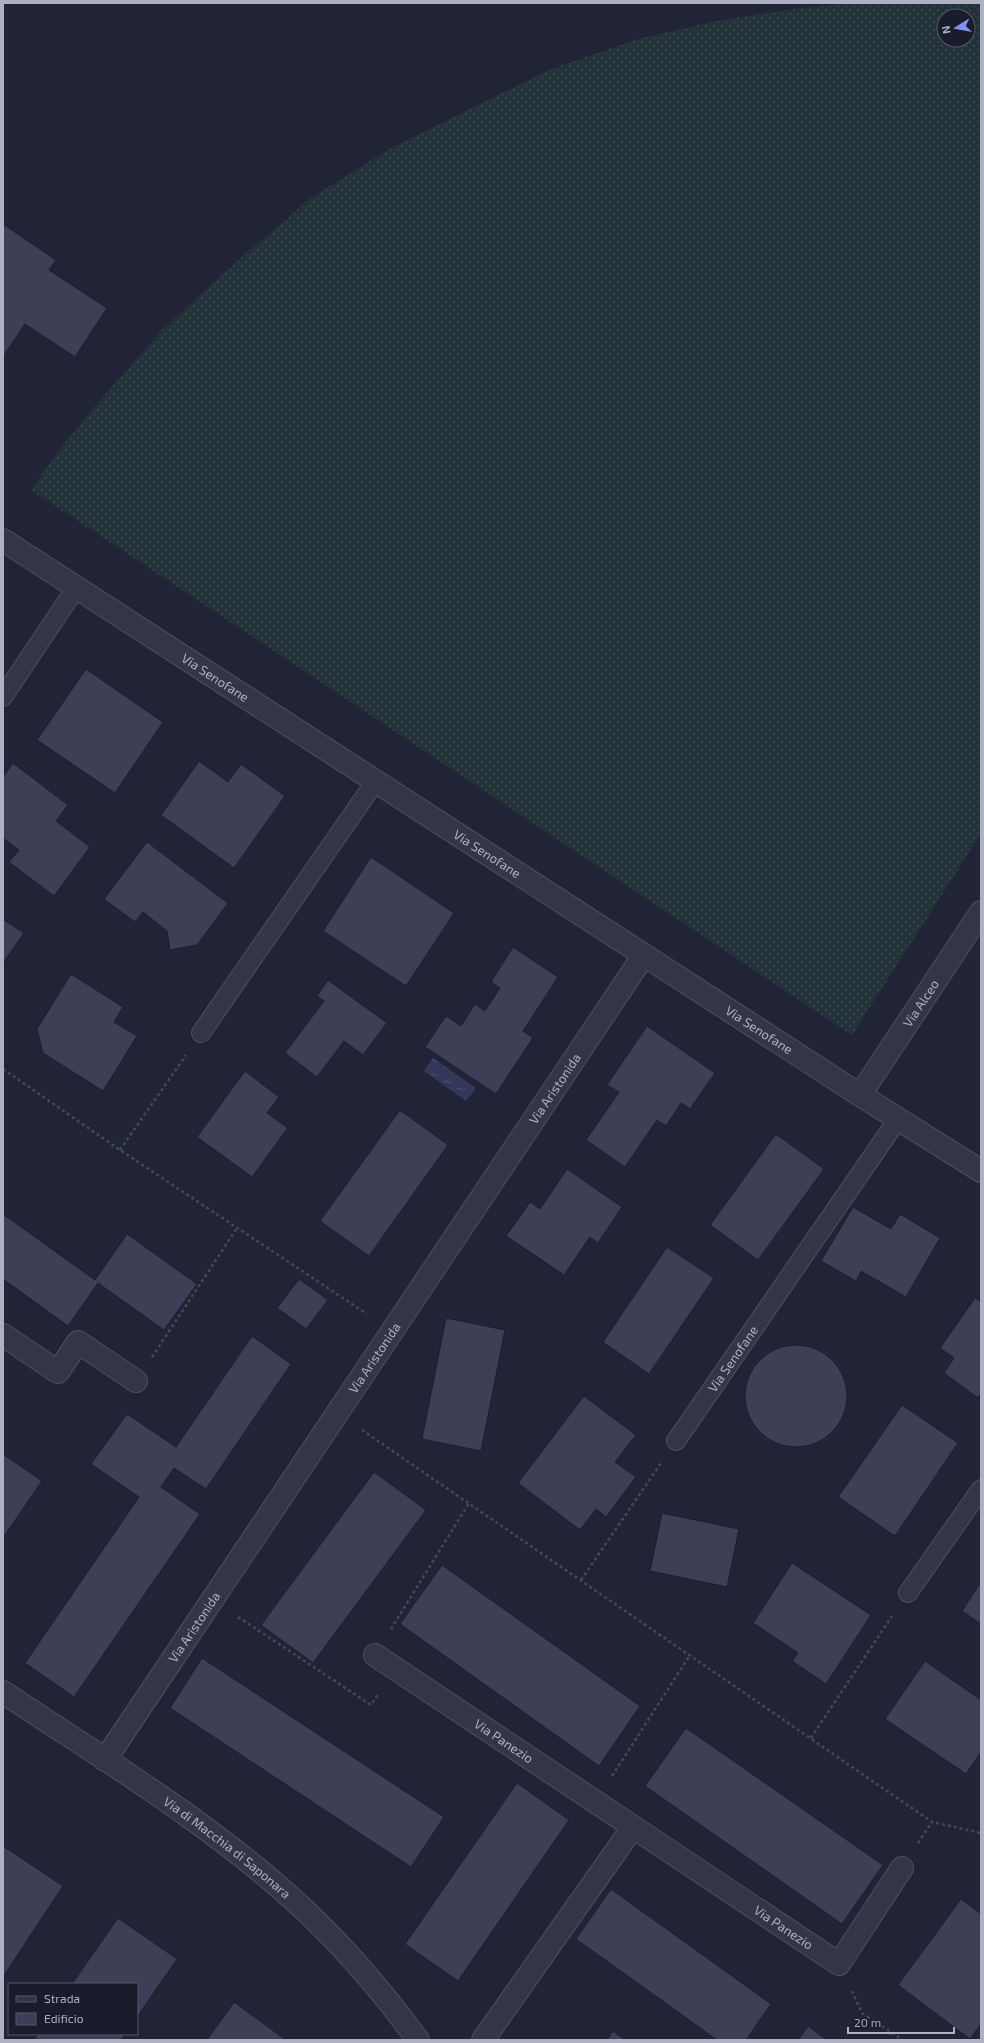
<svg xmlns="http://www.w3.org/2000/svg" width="984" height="2043" viewBox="0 0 984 2043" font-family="'Exo 2',sans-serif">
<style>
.grass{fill:url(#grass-dots);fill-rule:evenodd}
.water{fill:url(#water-ripples)}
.building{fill:#3c3f56;stroke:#1b1e2d}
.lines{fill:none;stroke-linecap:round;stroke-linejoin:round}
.service-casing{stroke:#4e5162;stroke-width:20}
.minor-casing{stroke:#4e5162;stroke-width:24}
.path{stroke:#404c55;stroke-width:2.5;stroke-dasharray:3 3;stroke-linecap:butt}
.service{stroke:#343647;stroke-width:18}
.minor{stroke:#343647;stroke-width:22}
.labels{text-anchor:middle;stroke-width:3;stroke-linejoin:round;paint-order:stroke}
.street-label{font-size:13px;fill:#aeb0c4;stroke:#191c2b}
</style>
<defs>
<pattern id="grass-dots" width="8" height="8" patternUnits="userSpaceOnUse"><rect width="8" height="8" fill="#233138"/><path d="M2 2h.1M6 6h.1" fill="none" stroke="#404c53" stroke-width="1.8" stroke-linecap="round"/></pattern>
<pattern id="water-ripples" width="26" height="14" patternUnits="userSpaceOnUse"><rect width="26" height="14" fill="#33385b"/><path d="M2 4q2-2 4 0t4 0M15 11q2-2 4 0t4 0" fill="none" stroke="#4e5271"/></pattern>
</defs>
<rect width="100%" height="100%" fill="#202436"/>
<path class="grass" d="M852,3H981V834L852,1035L31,490L56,454L89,413L162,330L227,270L311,198L391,148L551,69L638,39L716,21L800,8ZM944,16H968V40H944Z"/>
<polygon class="water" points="433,1058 476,1088 466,1101 424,1071"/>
<g class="building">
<polygon points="3,224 56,260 49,270 107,308 75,357 25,324 3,357"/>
<polygon points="86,669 163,722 115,793 37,740"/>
<polygon points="199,761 228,782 241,764 285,796 234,868 161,815"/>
<polygon points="13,763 68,805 56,821 90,847 54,896 9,862 19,850 3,838 3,777"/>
<polygon points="147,842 228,903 197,945 170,950 167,931 143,912 135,922 104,899"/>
<polygon points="371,857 454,913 406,986 323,931"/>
<polygon points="3,919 24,933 3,963"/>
<polygon points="513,947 558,977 523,1031 533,1038 496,1094 425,1047 446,1016 461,1026 475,1004 485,1011 500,988 491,982"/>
<polygon points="71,974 123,1007 114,1022 137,1036 103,1091 43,1053 37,1029"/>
<polygon points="328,980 387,1023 363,1055 344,1041 317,1077 285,1053 324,1001 317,996"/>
<polygon points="647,1026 715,1073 690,1109 681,1103 666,1126 657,1120 625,1167 586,1140 619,1092 607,1085"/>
<polygon points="245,1071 279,1097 267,1113 288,1128 252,1177 197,1137"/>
<polygon points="400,1110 448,1145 369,1256 320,1221"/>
<polygon points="776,1134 824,1169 758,1260 710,1225"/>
<polygon points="567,1169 622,1207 598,1243 590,1237 564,1275 506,1236 530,1202 540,1209"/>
<polygon points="853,1207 891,1229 900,1214 940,1238 906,1297 861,1271 856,1281 821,1261"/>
<polygon points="3,1214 95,1280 127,1234 197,1284 164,1330 98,1283 68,1326 3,1279"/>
<polygon points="667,1247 714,1278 649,1374 603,1342"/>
<polygon points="299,1279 328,1300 306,1329 277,1308"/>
<polygon points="975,1298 981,1302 981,1393 978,1398 944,1373 954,1358 940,1348"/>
<polygon points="446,1318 505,1330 481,1451 422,1439"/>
<polygon points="252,1336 291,1364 206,1489 174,1468 161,1487 200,1514 74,1697 25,1663 139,1497 91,1464 127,1414 176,1447"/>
<circle cx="796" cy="1396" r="51"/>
<polygon points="584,1396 636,1435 615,1462 636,1477 606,1517 596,1509 580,1530 518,1483"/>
<polygon points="902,1405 958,1443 895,1536 838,1497"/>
<polygon points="3,1454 42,1481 3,1538"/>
<polygon points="374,1472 426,1510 313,1663 261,1625"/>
<polygon points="662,1513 739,1529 727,1587 650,1571"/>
<polygon points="792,1563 871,1615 826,1684 792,1661 798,1653 753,1623"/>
<polygon points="442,1565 640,1706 599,1766 400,1624"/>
<polygon points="981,1582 981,1624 962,1611"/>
<polygon points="202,1658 444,1817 411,1867 170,1708"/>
<polygon points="925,1661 981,1700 981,1752 966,1774 885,1719"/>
<polygon points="686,1728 883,1865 842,1924 645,1786"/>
<polygon points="517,1783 569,1820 458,1981 405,1944"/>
<polygon points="3,1846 63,1886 3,1977"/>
<polygon points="611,1889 771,2004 746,2040 717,2040 576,1939"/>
<polygon points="961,1899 981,1914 981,2024 970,2039 898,1985"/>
<polygon points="118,1918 177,1959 137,2017 137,1984 72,1984"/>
<polygon points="234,2002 286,2040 207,2040"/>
<polygon points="808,2026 827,2040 798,2040"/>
<polygon points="613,2031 625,2040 607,2040"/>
<polygon points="38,2034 125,2034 121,2040 34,2040"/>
</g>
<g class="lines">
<g class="service-casing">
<g id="service">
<polyline points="3,697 76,588"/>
<polyline points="201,1033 375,782"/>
<path id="s1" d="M676,1441L898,1119"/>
<polyline points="908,1593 981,1489"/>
</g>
</g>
<g class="minor-casing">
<g id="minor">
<path id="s2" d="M3,540L860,1095L981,1171"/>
<path id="s3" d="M860,1095L981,912"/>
<polyline points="3,1335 58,1372 78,1342 136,1381"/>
<path id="s4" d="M375,1655L839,1964L902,1868"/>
<path id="s5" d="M3,1692C103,1759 209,1822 298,1904C343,1945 382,1991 418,2040"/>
<path id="s6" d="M105,1760L644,955"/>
<polyline points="483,2040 633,1827"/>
</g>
</g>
<g class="path">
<polyline points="3,1069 120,1150 367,1314"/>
<polyline points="120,1150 186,1055"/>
<polyline points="152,1357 237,1228"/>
<polyline points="362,1430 932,1822 981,1833"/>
<polyline points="581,1580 661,1463"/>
<polyline points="238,1617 371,1705 379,1693"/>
<polyline points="391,1629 469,1503"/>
<polyline points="811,1738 892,1616"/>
<polyline points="612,1776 690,1655"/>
<polyline points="918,1843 932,1822"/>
<polyline points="852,1991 862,2013 903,2040"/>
</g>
<use href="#service" class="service"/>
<use href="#minor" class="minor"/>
</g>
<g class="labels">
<g class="street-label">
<text dy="5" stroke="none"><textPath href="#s2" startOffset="253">Via Senofane</textPath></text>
<text dy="5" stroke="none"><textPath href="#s2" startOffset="577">Via Senofane</textPath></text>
<text dy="5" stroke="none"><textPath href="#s3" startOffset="110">Via Alceo</textPath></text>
<text dy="5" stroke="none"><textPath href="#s2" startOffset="901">Via Senofane</textPath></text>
<text dy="5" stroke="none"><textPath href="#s6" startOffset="808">Via Aristonida</textPath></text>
<text dy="5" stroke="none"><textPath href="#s6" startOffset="484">Via Aristonida</textPath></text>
<text dy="5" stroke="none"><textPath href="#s1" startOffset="100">Via Senofane</textPath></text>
<text dy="5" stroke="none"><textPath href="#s6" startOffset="160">Via Aristonida</textPath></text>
<text dy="5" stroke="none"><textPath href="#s4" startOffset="155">Via Panezio</textPath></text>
<text dy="5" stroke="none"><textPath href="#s5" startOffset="273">Via di Macchia di Saponara</textPath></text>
<text dy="5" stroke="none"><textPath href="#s4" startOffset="491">Via Panezio</textPath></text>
</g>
</g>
<rect width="984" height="2043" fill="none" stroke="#aeb0c4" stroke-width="8"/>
<rect x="8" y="1983" width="130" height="52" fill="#191c2b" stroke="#555768"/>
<rect x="16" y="1996" width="20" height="6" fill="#343647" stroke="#555768"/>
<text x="44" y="2003" font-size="12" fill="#aeb0c4">Strada</text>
<rect x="16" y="2013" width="20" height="12" fill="#3c3f56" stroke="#555768"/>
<text x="44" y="2023" font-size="12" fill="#aeb0c4">Edificio</text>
<g transform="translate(956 28) rotate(259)"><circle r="19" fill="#191c2b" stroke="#555768"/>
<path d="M0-3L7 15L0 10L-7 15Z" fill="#828ef4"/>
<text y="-6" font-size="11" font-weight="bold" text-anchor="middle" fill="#aeb0c4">N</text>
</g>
<path d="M848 2027v6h106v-6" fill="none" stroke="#aeb0c4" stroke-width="2"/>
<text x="854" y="2027" font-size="12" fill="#aeb0c4" stroke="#191c2b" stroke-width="3" paint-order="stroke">20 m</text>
</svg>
